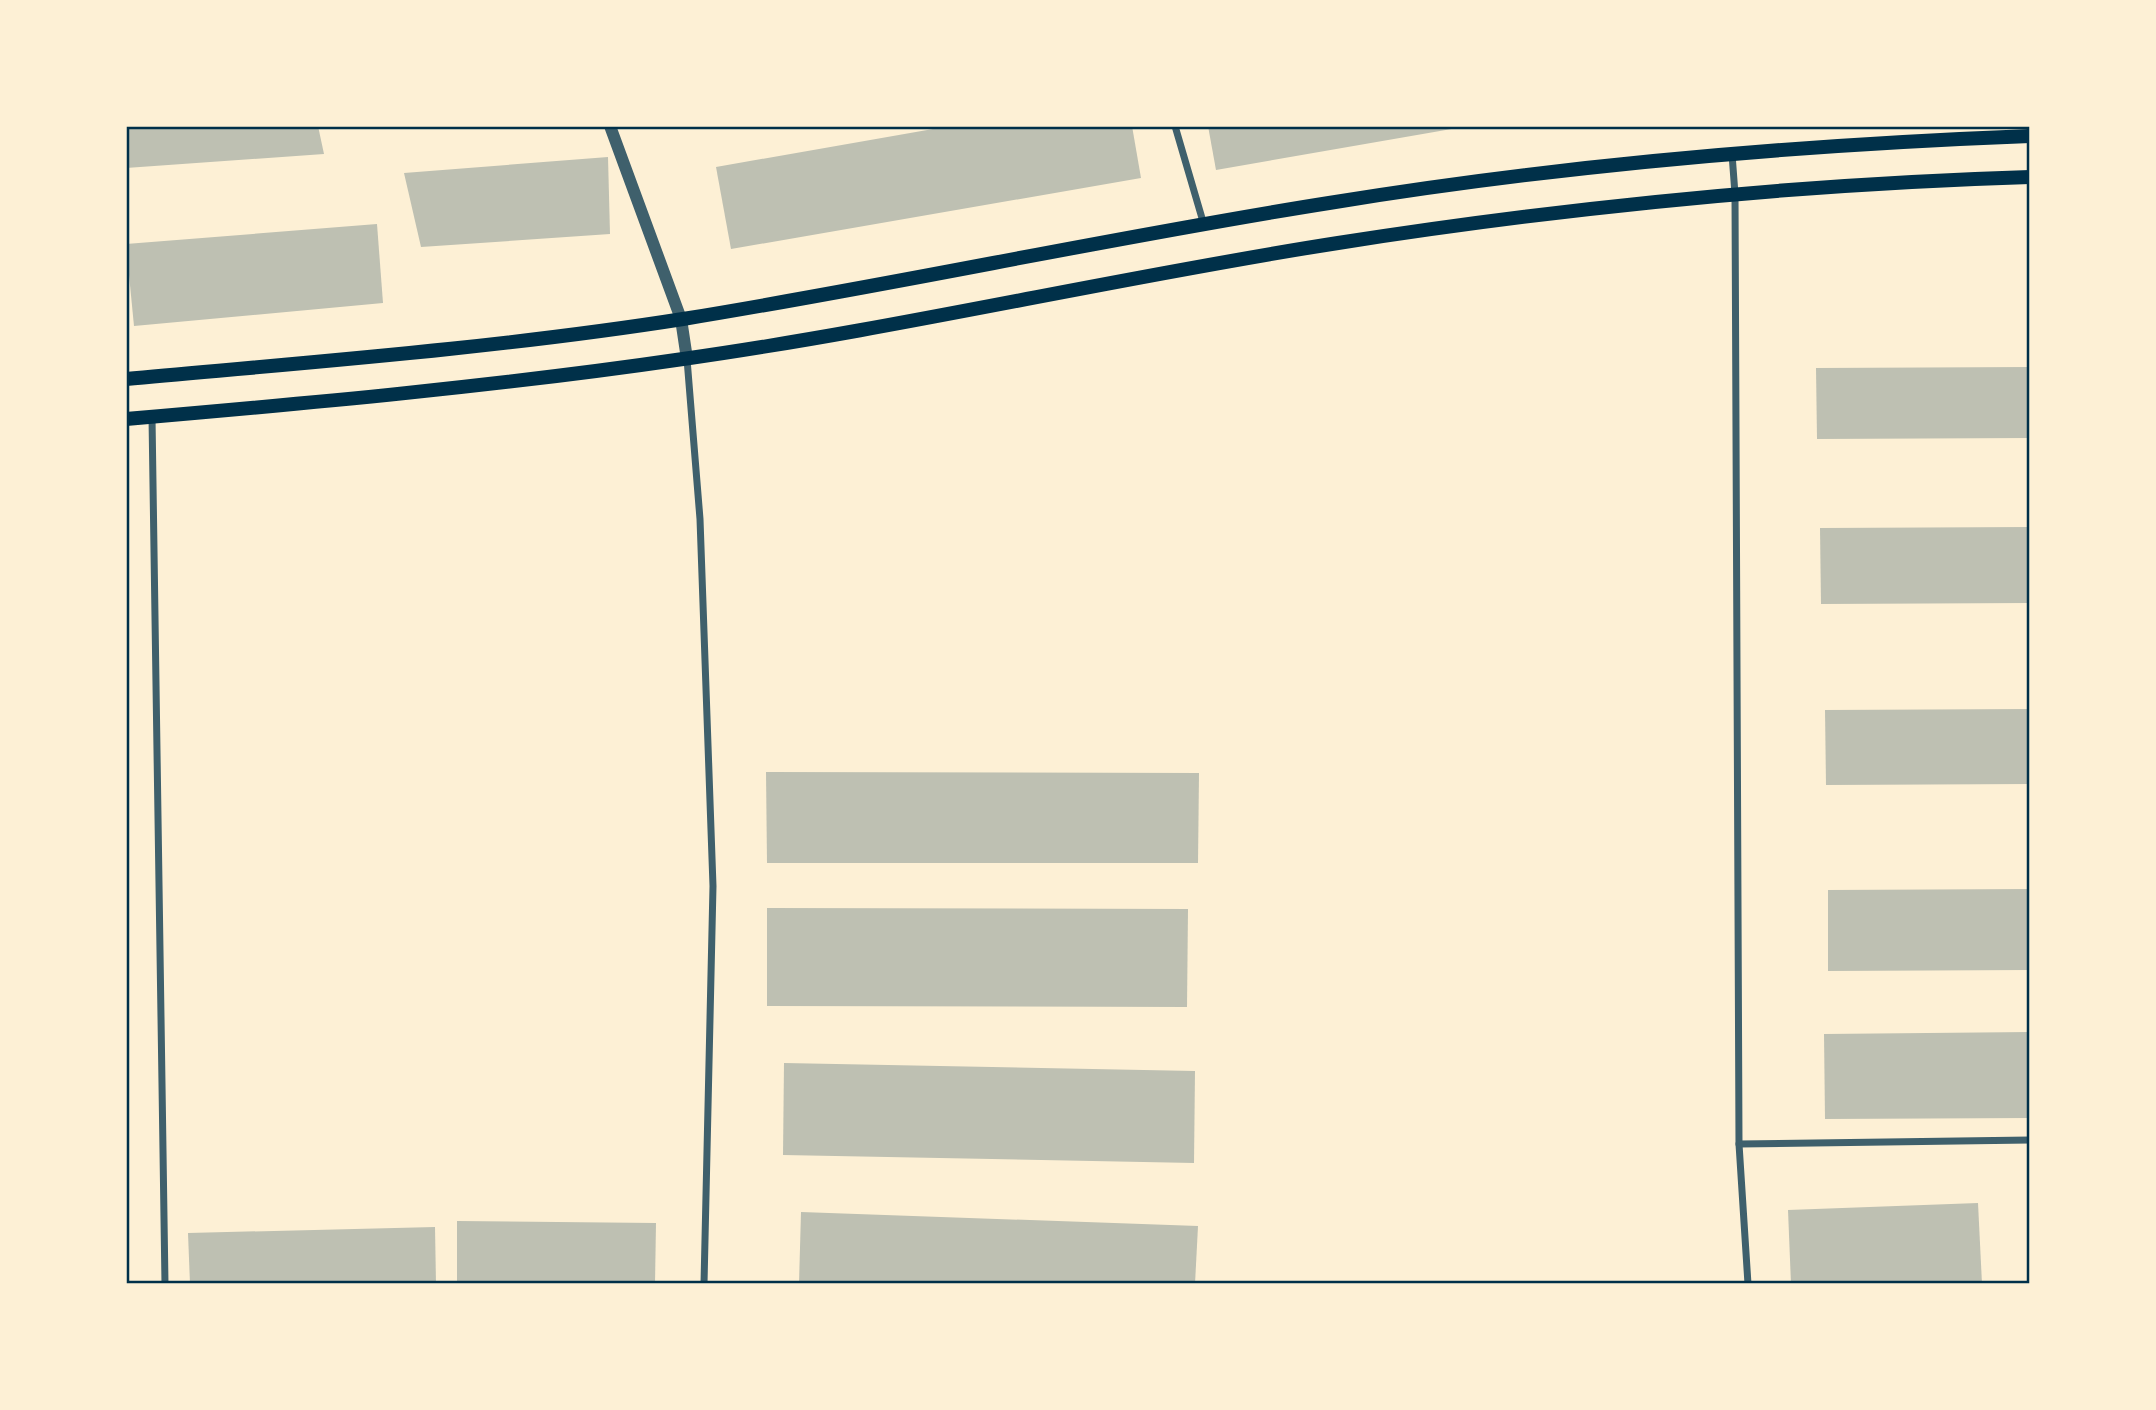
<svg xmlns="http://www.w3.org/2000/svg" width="2156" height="1410" viewBox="0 0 2156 1410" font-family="Signika,sans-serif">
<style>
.building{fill:#bec0b2}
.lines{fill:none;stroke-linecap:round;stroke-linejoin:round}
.minor{stroke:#3f606c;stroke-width:7}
.tertiary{stroke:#3f606c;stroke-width:12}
.secondary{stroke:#003049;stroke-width:14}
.neatline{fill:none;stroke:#003049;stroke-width:2.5}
</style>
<rect width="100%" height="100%" fill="#fdf0d5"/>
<g class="building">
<polygon points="126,126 318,126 324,154 126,168"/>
<polygon points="950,126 1132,126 1141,178 731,249 716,167"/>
<polygon points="1208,126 1463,126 1463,127 1216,170"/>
<polygon points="608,157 610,234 421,247 404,173"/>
<polygon points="377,224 383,303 134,326 126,244"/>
<polygon points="2030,367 2030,438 1817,439 1816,368"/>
<polygon points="2030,527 2030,603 1821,604 1820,528"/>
<polygon points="2030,709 2030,784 1826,785 1825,710"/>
<polygon points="766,772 1199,773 1198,863 767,863"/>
<polygon points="2030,889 2030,970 1828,971 1828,890"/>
<polygon points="767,908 1188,909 1187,1007 767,1006"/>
<polygon points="2030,1032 2030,1118 1825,1119 1824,1034"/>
<polygon points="784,1063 1195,1071 1194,1163 783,1155"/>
<polygon points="1978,1203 1982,1284 1791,1284 1788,1210"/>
<polygon points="801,1212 1198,1226 1195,1284 799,1284"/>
<polygon points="457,1221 656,1223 655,1284 457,1284"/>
<polygon points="435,1227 436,1284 190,1284 188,1233"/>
</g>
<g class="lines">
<g class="minor">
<polyline points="1175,126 1204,225"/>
<polyline points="1732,154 1735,194 1739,1144 1748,1284"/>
<polyline points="687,359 700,519 713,886 704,1284"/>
<polyline points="152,417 165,1284"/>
<polyline points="1739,1144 2030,1140"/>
</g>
<polyline class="tertiary" points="610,126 681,319 687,359"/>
<g class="secondary">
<path d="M126,379C312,362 498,348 683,319C899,284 1113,237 1329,203C1561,165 1795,145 2030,136"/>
<path d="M126,419C312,403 498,386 683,359C902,328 1119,277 1338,243C1568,207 1798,184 2030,177"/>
</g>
</g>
<rect width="2156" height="1410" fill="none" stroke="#fdf0d5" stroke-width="256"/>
<rect x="128" y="128" width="1900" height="1154" class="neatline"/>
</svg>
